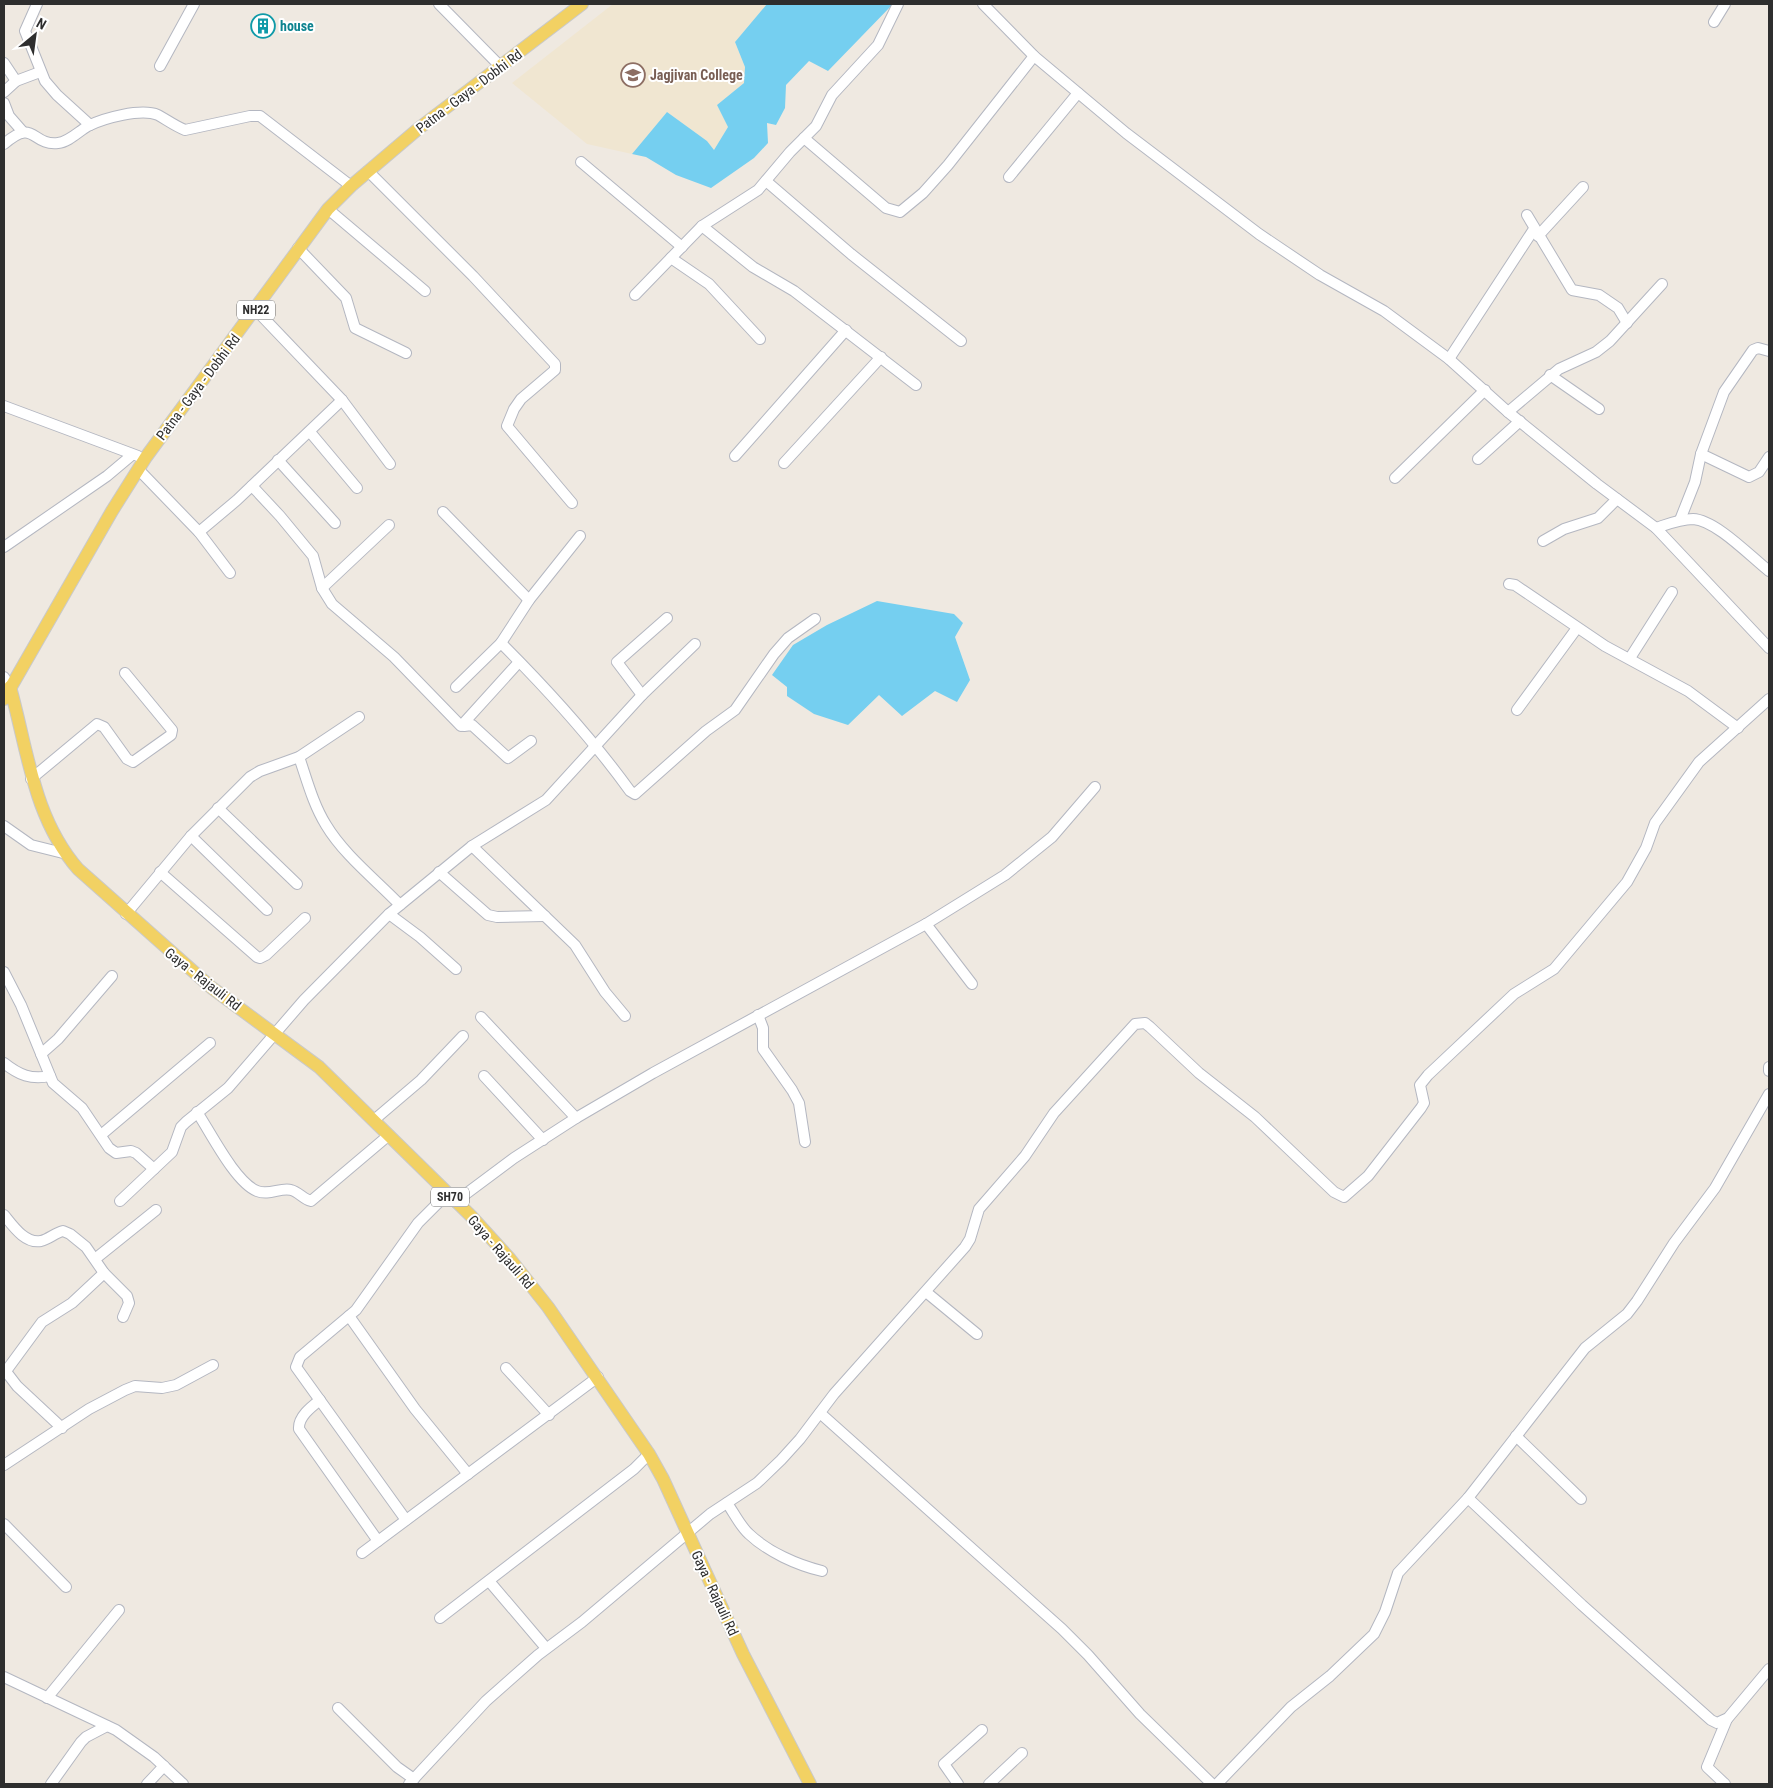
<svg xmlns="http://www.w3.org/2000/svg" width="1773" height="1788" viewBox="0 0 1773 1788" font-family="'Roboto Condensed',sans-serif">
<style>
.education{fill:#f0e6d1}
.water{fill:#75cff0}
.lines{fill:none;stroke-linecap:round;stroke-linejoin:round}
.minor-casing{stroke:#b4b7c1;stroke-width:12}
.major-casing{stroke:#c9c9c9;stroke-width:14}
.minor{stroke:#fff;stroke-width:10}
.major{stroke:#f2d163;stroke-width:12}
.labels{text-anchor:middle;stroke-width:4;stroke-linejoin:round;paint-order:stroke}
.shield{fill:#fff;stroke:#6d6d6d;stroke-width:1}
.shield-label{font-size:12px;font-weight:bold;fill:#2e2e2e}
.culture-label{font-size:14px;font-weight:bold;fill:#0d838f;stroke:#fff;text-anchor:start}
.education-label{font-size:14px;font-weight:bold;fill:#785e54;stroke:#fff;text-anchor:start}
.street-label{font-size:14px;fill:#2e2e2e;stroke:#fff}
</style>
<rect width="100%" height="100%" fill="#efe9e1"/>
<polygon class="education" points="613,4 767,4 735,42 745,67 744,83 717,105 728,127 714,150 707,141 667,112 632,154 587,144 512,83"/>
<g class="water">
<polygon points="767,4 893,4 828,71 809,61 786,85 785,108 776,125 767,123 768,143 754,158 711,188 676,175 646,157 632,154 667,112 707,141 714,150 728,127 717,105 744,83 745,67 735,42"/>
<polygon points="877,601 954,614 963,623 955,637 970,680 957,702 935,691 902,716 879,695 848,725 814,714 787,696 787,687 772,675 793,645 827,625"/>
</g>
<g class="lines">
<g class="minor-casing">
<g id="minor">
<polyline points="37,4 25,31 45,81 57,95 90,125"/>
<polyline points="439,4 501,67"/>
<polyline points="983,4 1034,56 1126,133 1259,234 1320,275 1384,311 1449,359 1508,412 1597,484 1656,528 1769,648"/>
<polyline points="1714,22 1725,4"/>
<polyline points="4,63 16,81"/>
<polyline points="160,66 194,4"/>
<polyline points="4,92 16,81 40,72"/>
<polyline points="4,103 9,116 23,132"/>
<polyline points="804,138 886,208 900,212 923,193 948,165 1034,56"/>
<path d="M4,144C35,117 31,146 58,143C69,142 79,131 88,126C104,118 141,108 158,115C167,120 175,126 185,130L250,116H260L351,186"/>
<polyline points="581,162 682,247"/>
<polyline points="368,171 473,276 555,364 555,370 521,399 514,409 507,426 572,503"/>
<polyline points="1009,177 1078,93"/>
<polyline points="766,181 851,254 961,341"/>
<polyline points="328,209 425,291"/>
<polyline points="1527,215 1572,290 1599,295 1618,308 1627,323"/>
<polyline points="702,226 753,267 794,291 916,385"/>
<polyline points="1538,236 1583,187"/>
<polyline points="298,248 346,298 355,328 406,353"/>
<polyline points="671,258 709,284 760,339"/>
<polyline points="635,295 702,226 758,190 790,152 816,126 832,95 878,45 898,4"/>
<polyline points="256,310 342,400 390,464"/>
<polyline points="1449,359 1534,229"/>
<polyline points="1550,375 1599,409"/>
<polyline points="4,406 138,456"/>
<polyline points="1508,412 1559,369 1596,352 1610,341 1662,284"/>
<polyline points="310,432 357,488"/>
<polyline points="1701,454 1749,477 1759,472 1769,457"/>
<polyline points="735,456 846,330"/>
<polyline points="1478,459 1520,421"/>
<polyline points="278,460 335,523"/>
<polyline points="784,463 881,357"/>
<polyline points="138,469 199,532 230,573"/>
<polyline points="1395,478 1485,390"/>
<polyline points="252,486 280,516 313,556 322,588 332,604 394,657 461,726 519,662"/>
<polyline points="443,512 529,600"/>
<polyline points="1680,520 1695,482 1701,454 1724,392 1753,350 1758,348 1769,351"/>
<path d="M1656,528C1668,524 1680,519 1693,519C1716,520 1751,557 1769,571"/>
<polyline points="199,532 237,500 342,400"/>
<polyline points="1543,541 1564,529 1598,518 1617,499"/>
<polyline points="4,547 107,476 132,455"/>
<polyline points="1509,584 1515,585 1605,646 1688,691 1738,728"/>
<polyline points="322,588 389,525"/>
<path d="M501,643C548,690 591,737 630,791L635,794L706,731L735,710L774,654L788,638L815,619"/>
<polyline points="1630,658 1672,592"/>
<polyline points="4,677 10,687"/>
<polyline points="456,687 501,643 529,600 580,536"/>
<polyline points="642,695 617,662 667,618"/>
<polyline points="1517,710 1577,628"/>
<polyline points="464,726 472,725 508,758 531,741"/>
<path d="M299,757C307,780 313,804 326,825C344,855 376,880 400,905"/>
<polyline points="31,779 97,724 104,727 127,759 133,762 171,735 172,730 125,673"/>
<polyline points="218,808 297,884"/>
<polyline points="4,826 31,845 63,853"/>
<polyline points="191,836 267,910"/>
<polyline points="472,846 575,945 605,992 625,1016"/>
<polyline points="160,872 257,957 260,958 266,955 305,918"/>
<polyline points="439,872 488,915 497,917 545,916"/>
<polyline points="126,914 191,836 250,777 260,771 299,757 359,717"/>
<polyline points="389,914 420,937 456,969"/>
<polyline points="926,924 972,984"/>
<polyline points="4,972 21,1005 53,1083 82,1108 109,1148 116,1153 131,1151 136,1153 154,1169"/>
<polyline points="758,1015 763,1028 763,1049 792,1090 799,1103 805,1142"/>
<polyline points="481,1017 576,1118"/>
<polyline points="41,1054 58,1039 112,976"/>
<path d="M4,1063C19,1075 31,1080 50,1076"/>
<polyline points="1769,1067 1769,1071"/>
<polyline points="484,1076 543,1140"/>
<path d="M197,1112C211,1133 235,1182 257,1191C269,1196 281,1187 291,1190C299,1192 303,1199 311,1201L389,1135"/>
<polyline points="374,1120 421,1080 463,1036"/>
<polyline points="101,1135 210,1043"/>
<polyline points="120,1201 172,1152 181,1127 186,1122 228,1088 304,1000 389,914 472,846 546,800 642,695 695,644"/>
<polyline points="455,1202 514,1158 576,1118 653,1073 926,924 1005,875 1052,837 1095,787"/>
<path d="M4,1215C13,1226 25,1244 41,1241C49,1239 55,1233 63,1231L70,1234L86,1247L104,1273L127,1296L129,1303L123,1317"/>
<polyline points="95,1259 156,1210"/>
<polyline points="926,1292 977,1334"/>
<polyline points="349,1316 415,1409 468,1474"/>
<polyline points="506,1368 549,1415"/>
<polyline points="4,1369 17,1386 62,1428"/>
<polyline points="6,1371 42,1322 72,1303 104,1273"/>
<path d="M320,1400C311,1407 298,1417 299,1429L378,1541"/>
<polyline points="820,1413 1062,1629 1088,1655 1140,1714 1212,1784"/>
<polyline points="1516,1436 1581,1499"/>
<polyline points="4,1465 89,1409 125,1390 135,1386 162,1388 176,1385 213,1365"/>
<polyline points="1468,1498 1582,1605 1711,1720 1717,1723 1728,1718 1769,1669"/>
<path d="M727,1503C734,1513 740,1526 749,1534C768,1552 797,1565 822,1571"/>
<polyline points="406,1520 296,1367 300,1357 356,1310 418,1223 447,1194"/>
<polyline points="4,1524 66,1587"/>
<polyline points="362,1553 598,1377"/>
<polyline points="489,1581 546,1648"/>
<polyline points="440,1618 634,1469 649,1454"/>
<polyline points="4,1677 116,1730 154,1757 183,1784"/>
<polyline points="47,1698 119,1610"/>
<polyline points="338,1708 397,1767 414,1779"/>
<polyline points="51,1784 81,1742 86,1737 107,1726"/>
<polyline points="147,1784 164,1766"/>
<polyline points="409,1784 486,1701 538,1655 582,1622 710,1514 757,1483 781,1460 800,1439 834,1394 965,1247 970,1239 979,1209 1025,1156 1054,1113 1135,1024 1145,1023 1150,1027 1199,1073 1255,1117 1334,1192 1344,1197 1368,1176 1421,1108 1424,1103 1420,1085 1428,1075 1514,994 1554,969 1627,882 1646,848 1655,823 1699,762 1769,699"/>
<polyline points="958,1784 944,1764 982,1730"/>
<polyline points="989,1784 1022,1753"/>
<polyline points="1217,1784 1291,1707 1330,1676 1374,1634 1385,1612 1398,1573 1468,1498 1585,1348 1627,1314 1637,1301 1674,1243 1715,1188 1769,1094"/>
<polyline points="1725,1784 1707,1767 1727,1719"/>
</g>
</g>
<g class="major-casing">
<g id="major">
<path d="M10,687C28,751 33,817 78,869L212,988L319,1067L471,1216L510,1259L548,1307L649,1454L663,1479L743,1654L810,1784"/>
<polyline points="4,699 112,511 146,457 328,209 351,186 418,129 582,4"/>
</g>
</g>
<use href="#minor" class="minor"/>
<use href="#major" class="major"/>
</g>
<defs>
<g id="building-ring" transform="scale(1.25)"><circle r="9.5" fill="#fff" stroke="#0f9aa8" stroke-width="1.5"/><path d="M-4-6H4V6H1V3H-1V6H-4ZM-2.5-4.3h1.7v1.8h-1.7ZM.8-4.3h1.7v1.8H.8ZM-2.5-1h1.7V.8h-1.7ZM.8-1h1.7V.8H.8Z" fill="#0f9aa8"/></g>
<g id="school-ring" transform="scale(1.25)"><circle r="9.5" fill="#fff" stroke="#8d6e63" stroke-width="1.5"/><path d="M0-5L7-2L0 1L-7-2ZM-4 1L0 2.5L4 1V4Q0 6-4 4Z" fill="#8d6e63"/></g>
</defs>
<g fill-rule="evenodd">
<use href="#building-ring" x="263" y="26"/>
<use href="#school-ring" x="633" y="75"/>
</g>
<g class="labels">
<g class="shield">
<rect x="237" y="300.5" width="38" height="19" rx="4"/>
<rect x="431" y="1187.5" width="38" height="19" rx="4"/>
</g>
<g class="shield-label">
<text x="256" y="314">NH22</text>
<text x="450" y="1201">SH70</text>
</g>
<g class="culture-label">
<text x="280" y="31">house</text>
</g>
<g class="education-label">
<text x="650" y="80">Jagjivan College</text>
</g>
<g class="street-label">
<text transform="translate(469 91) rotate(-37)" y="5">Patna - Gaya - Dobhi Rd</text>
<text transform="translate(198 387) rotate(-53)" y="5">Patna - Gaya - Dobhi Rd</text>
<text transform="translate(203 979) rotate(38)" y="5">Gaya - Rajauli Rd</text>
<text transform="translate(501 1252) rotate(49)" y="5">Gaya - Rajauli Rd</text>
<text transform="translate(715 1593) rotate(65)" y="5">Gaya - Rajauli Rd</text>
</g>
</g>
<rect width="1773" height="1788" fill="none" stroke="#2e2e2e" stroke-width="10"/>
<g transform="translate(35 35) rotate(29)" stroke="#ffffff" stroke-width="4" paint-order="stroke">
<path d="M0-4L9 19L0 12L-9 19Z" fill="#2e2e2e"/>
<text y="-8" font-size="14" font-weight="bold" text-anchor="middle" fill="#2e2e2e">N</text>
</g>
</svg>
